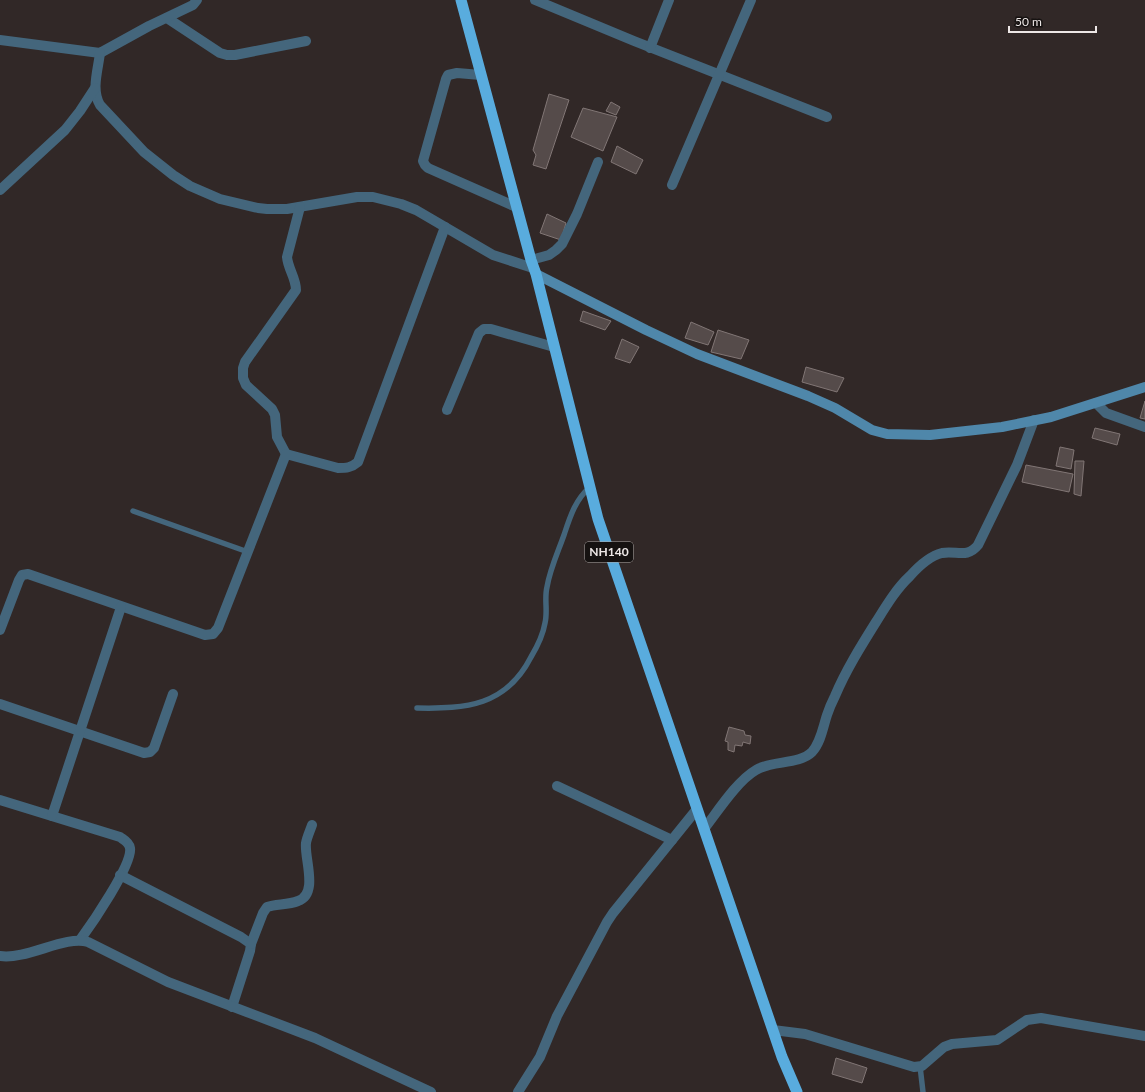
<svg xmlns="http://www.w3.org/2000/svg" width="1145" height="1092" viewBox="0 0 1145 1092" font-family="Lato,sans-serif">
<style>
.building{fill:#554b4a;stroke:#817675}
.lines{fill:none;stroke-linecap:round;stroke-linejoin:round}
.service{stroke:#44667c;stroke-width:5.5}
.minor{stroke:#44667c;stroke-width:10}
.secondary{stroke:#4f87aa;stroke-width:10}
.trunk{stroke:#59acde;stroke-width:11}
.labels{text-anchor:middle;stroke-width:3;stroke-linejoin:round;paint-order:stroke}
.shield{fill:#161211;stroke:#aca7a6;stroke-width:1}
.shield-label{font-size:12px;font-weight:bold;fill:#ede7e6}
</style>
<rect width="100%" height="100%" fill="#312827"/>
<g class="building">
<polygon points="549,94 569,100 546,169 533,165 536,155 533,150"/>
<polygon points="611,102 620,107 616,115 606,111"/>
<polygon points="583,108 617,117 603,151 571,137"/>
<polygon points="617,146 643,160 636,174 611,162"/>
<polygon points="547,214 566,223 561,240 540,233"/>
<polygon points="583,311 611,321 605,330 580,321"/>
<polygon points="691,322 714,332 708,345 685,338"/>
<polygon points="718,330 749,340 741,359 711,352"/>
<polygon points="622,339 639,347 630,363 615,358"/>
<polygon points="806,367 844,378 837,392 802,382"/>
<polygon points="1145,401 1145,419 1140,418"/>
<polygon points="1095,428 1120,434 1117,445 1092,438"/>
<polygon points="1060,447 1074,450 1071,469 1056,466"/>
<polygon points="1075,461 1084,461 1081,496 1074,494"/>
<polygon points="1026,465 1073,474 1069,492 1022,482"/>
<polygon points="729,727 744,731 745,735 751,736 750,744 743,742 742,746 735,745 734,752 728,750 728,742 725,741"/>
<polygon points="836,1058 867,1068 862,1083 832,1074"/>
</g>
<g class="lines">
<g class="service">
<polyline points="133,511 248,552"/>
<path d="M417,708C466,709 506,706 531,657C537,647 543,635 545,623C548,611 544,599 547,587C550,569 558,552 564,535C570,517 575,500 590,487"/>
<polyline points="920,1066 923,1092"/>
</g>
<g class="minor">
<polyline points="535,0 634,41 827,117"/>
<polyline points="167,18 220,53 227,55 235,55 306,41"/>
<polyline points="0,40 100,53 149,26 193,5 197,0"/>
<polyline points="650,48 669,0"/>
<path d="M100,53C98,70 91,90 100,105L144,152L173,175L190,186L220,199L258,208L267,209H287L357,197H373L401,204L416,210L493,255L533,268"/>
<polyline points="481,75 457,73 448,75 446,79 423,161 425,165 428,168 516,207"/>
<polyline points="672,185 751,0"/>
<polyline points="0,190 65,130 80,111 95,88"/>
<polyline points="531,260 549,255 556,250 562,244 577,214 598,162"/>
<polyline points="1096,403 1106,413 1145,427"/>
<polyline points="447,410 479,333 484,329 491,329 554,347"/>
<path d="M286,454L277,437L275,415L272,409L246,385L243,378V368L245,362L296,290C296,278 288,269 287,257L300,207"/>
<path d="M0,630L19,580L22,575L28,574L205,635L213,634L218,628L286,454L338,468C346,468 351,468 358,462L445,227"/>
<polyline points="0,704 144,753 150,752 154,748 173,694"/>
<polyline points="557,786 672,840"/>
<path d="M0,800L120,837C124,840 129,842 130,848C133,864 91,925 80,940"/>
<polyline points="52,816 121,607"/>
<path d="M704,829C718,811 737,781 756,770C772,760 799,765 812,752C821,742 823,727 827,715C829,709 832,702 835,696C846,670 861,646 876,622C886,606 896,589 910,576C918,567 930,556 942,553C956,550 967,559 978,545L1017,465L1034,420"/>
<polyline points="120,875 241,937 251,944 250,951 232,1007"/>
<path d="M251,944L263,913L267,907C277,904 288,905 298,901C319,894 304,858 306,843C307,837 310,831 312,825"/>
<path d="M0,956C27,960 65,935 88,942L168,982L315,1038L431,1092"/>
<polyline points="773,1030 805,1034 914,1067 922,1066 944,1047 952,1044 997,1040 1027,1020 1041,1018 1145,1036"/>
<polyline points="518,1092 540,1057 557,1016 607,922 613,913 697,809"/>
</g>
<polyline class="secondary" points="536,274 646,330 697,354 808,396 835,408 872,430 887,434 930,435 1002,427 1051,417 1145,387"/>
<polyline class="trunk" points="461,0 531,260 536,274 598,519 782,1057 797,1092"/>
</g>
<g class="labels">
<rect class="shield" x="585" y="542" width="48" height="20" rx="3"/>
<g class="shield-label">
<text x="609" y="556">NH140</text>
</g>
</g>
<path d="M1009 26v6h87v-6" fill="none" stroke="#ede7e6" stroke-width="2"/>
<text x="1015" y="26" font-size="12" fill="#ede7e6" stroke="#161211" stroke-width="3" paint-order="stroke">50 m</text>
</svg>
